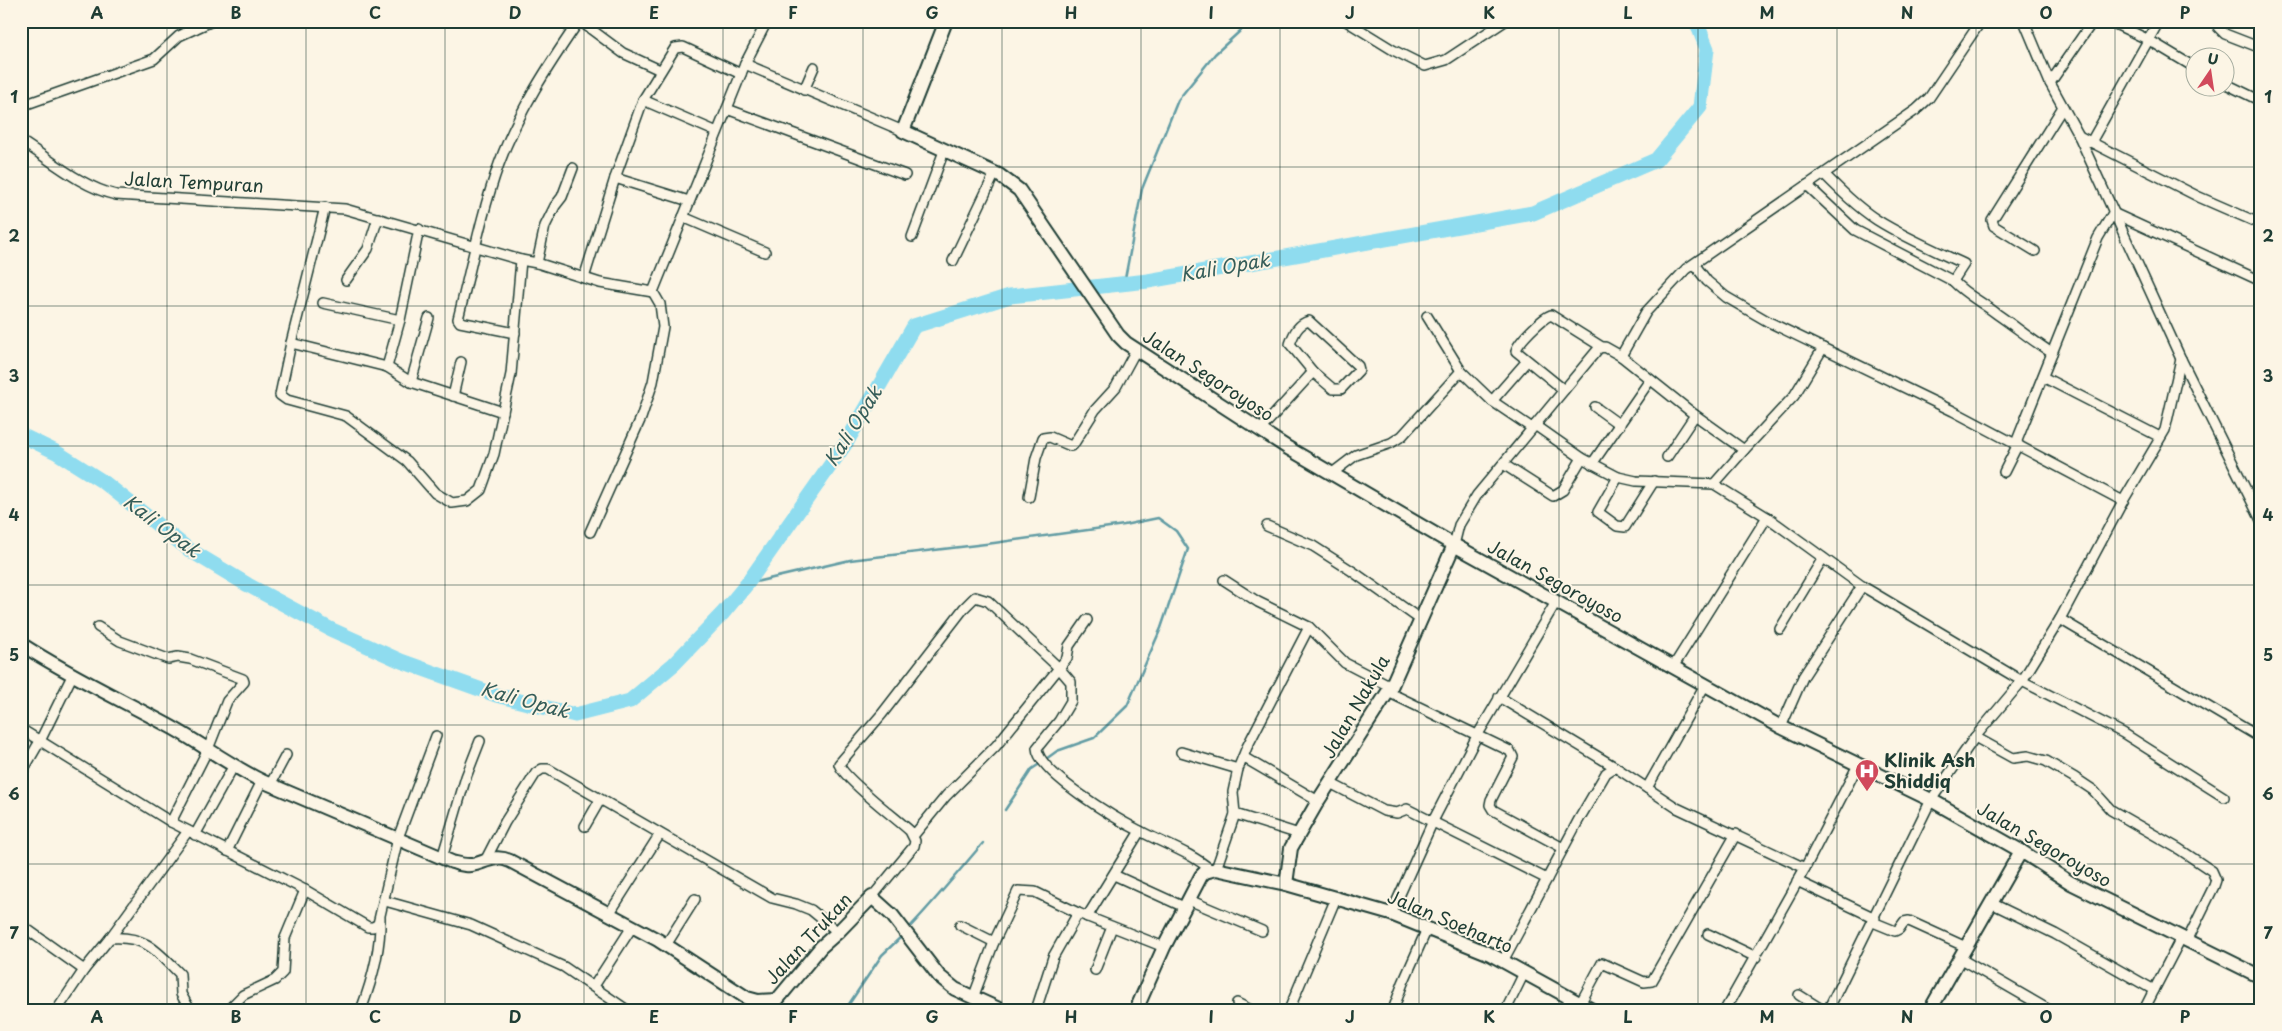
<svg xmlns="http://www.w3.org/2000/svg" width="2282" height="1031" viewBox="0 0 2282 1031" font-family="'Playpen Sans',sans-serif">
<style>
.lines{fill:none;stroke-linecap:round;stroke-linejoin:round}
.stream{stroke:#629ca4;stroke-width:2.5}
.river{stroke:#8fdcef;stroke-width:15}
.street-casing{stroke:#1f3d34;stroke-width:12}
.secondary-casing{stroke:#1f3d34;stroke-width:16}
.street{stroke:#fcf5e5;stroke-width:9}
.secondary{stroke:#fcf5e5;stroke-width:12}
.grid{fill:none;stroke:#1f3d34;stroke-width:1;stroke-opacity:0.55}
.labels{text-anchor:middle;stroke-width:4;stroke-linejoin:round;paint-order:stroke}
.street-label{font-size:18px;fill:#1f3d34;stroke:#fcf5e5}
.poi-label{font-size:18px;font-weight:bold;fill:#1f3d34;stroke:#fcf5e5;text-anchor:start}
.water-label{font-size:19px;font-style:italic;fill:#355d59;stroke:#fcf5e5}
.neatline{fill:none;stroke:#1f3d34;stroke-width:2}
.grid-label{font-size:16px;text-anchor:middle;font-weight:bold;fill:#1f3d34}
</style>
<rect width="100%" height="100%" fill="#fcf5e5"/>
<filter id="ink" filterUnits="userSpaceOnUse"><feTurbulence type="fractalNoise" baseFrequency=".02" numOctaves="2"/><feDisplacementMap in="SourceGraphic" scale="10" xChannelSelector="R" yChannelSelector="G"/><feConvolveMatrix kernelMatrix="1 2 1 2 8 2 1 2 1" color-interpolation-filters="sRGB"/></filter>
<g filter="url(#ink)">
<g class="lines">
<g class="stream">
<polyline points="1124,284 1142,189 1178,100 1215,54 1251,21"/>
<polyline points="747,584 850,560 994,543 1124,525 1158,518 1176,531 1188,549 1161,628 1127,706 1094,738 1057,751 1046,759"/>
<polyline points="1005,810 1032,769 1041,763"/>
<path d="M907,930C934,902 958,872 983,843"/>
<polyline points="845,1010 882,955 902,936"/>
</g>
<polyline class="river" points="21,435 56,452 105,483 188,549 248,585 330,629 401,661 496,695 575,715 630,701 674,664 723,613 747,584 846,443 914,326 1010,296 1148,281 1533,213 1656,160 1700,107 1707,49 1696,21"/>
<g class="street-casing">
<g id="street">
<polyline points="173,21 196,28"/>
<polyline points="580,21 623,53 660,70"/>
<polyline points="1346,21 1393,50 1425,66 1446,60 1505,21"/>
<polyline points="2024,21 2050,83 2079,136 2181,359 2261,520"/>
<polyline points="2109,21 2149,40 2194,67"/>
<polyline points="2218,21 2218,27 2225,34 2261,48"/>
<polyline points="745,64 903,131"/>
<polyline points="2050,83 2093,21"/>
<polyline points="2224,83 2261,101"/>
<polyline points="804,90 814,67"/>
<polyline points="643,100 717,132"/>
<polyline points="21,106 154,59 179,36 212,21"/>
<polyline points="727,109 905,175"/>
<polyline points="2079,136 2199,197 2261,224"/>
<path d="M21,141C51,160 81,187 116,195L345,209L521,260L537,263L600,283L653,292L745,64L767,21"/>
<polyline points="2091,142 2159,21"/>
<path d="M1824,174C1840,190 1857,207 1877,220C1904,237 1934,250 1964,264L1953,281"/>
<polyline points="615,178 689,201"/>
<path d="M1807,185L1855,230L1953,281C1966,295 1982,302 1997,314C2016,327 2033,341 2052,353"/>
<polyline points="325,207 291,343 280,395 287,400 346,416 407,461 435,493 452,503 467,501 481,490 494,454 511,374 521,260"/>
<polyline points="683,217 765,252"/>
<polyline points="912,237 944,151"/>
<polyline points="2035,251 1994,226 1992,220 2063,107"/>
<polyline points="953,261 995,173"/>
<polyline points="537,263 545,226 555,206 562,197 573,168"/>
<polyline points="1694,264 1707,281 1726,297 1769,322 1953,411 2123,501 2165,430 2181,359"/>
<polyline points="584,278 615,178 643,100 675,48 683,47 741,74"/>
<polyline points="346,280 368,249 378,218"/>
<polyline points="323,303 400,320"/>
<polyline points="1427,316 1461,371 1492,401 1532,428"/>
<path d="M1309,321L1358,366L1359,370L1341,389H1333L1313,372L1290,344C1294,333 1298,324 1309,321Z"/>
<path d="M515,333L460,322L458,319C471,268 481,214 499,164C518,112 548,66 579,21"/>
<polyline points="291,343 387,367 411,382 503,412"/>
<polyline points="1621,356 1695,415 1744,450 1714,484"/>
<polyline points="387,367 400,320 419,229"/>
<polyline points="2043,377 2160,437"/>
<polyline points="411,382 429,318"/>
<path d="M1564,390L1516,351C1517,343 1542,318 1551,315L1602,347"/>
<polyline points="453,396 461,362"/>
<polyline points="1492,401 1527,361"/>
<polyline points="1595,407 1620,425"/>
<polyline points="1535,425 1582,458 1618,477 1636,481 1714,484 1767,517 1862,586 2022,681 2123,733 2224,797"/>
<polyline points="1260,430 1313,372"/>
<polyline points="2016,443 2098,238 2113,213 2261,281"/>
<polyline points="1744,450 1794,396 1823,348"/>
<polyline points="1667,457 1695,415"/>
<polyline points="1503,464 1553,496 1563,490 1582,458"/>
<polyline points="1592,464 1650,380"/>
<polyline points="2004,472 2018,444"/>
<polyline points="1331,474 1356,455 1391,443 1402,436 1461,371"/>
<polyline points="1618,477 1598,512 1617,526 1625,527 1654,481"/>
<polyline points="1029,497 1036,458 1043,438 1050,437 1071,446 1073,445 1095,410 1116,387 1136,350"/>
<polyline points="1267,526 1313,546 1352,571 1421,620"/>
<polyline points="590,532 641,418 653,382 663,327 660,304 653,292"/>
<polyline points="1454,545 1459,525 1477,495 1599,348 1605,347 1621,356 1646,312 1686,269 1916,110 1929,98 1981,21"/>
<polyline points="1224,580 1258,602 1309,627 1345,663 1391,687"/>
<polyline points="2060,619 2261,738"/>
<polyline points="98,627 120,641 168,659 178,657 190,659 243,679 244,682 227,701 208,749 171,822"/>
<polyline points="1780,629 1823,558"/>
<polyline points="1673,667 1767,517"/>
<polyline points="1388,692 1510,751 1513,757 1491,800 1490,805 1493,810 1563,848"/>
<polyline points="1499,697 1615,767 1677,808 1805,868"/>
<polyline points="1781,727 1803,677 1862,586"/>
<polyline points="21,729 171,822 305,890 368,927 373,927 378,924 398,838 436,736"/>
<polyline points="1975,737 2013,758 2028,756 2046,761 2075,778 2093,790 2111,810 2179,849 2212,871 2216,880 2214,886 2187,941"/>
<polyline points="1181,752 1238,769"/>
<polyline points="1243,757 1318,801"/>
<polyline points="21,774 40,741 72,676"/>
<polyline points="1330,783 1384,811 1397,813 1407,809 1547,879"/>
<polyline points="270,785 286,755"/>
<polyline points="1647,788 1705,685"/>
<polyline points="1235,814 1299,834"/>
<polyline points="585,826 600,800"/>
<polyline points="195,835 233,767"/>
<polyline points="914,835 946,796 996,746 1067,658 1069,646 1087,620"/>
<polyline points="227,851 262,781"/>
<polyline points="442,858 466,777 480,741"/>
<polyline points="486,859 505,822 536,773 542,769 548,769 772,898 796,904 811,910 838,932"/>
<polyline points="1216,869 1235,814 1233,792 1238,769 1247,747 1309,627"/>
<polyline points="1114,875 1184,907"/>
<polyline points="1797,881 1875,918"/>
<path d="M872,897L914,846L915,841L910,831C897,819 842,777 839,764L882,714L964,608L975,597L988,601L1059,668L1071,682V701L1059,721L1037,748C1038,773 1118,820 1140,831C1164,844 1190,852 1211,870"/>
<polyline points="1189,900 1262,931"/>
<polyline points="385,901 471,925 564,967 627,1010"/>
<polyline points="1991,903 2055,934 2154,990 2144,1010"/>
<polyline points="609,914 660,834"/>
<polyline points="1391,914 1433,821 1477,736 1556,602"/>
<polyline points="1087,917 1140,831"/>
<polyline points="1873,922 1895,931 1899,929 1904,922 1909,921 1966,947"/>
<polyline points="21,925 84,970"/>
<polyline points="960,925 994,942"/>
<polyline points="1708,934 1756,957"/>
<path d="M110,938C145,935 157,951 180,974L181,994L190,1010"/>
<polyline points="666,945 695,899"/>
<polyline points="1959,958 2049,1010"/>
<polyline points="1503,961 1578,821 1606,773 1615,767"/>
<polyline points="1095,970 1112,927"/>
<polyline points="594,986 632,927"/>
<polyline points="2154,990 2181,938"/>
<polyline points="1799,995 1823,1010"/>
<polyline points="973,998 994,942 1018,891 1035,892 1078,913 1164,947"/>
<polyline points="1237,1003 1251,1010"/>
<polyline points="1580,1004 1602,963 1644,982 1652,981 1736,834"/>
<polyline points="57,1010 84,970 110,938 188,831"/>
<polyline points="228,1010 243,995 275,980 283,972 285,938 305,890"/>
<path d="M361,1010C372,981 381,949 380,918"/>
<polyline points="763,1010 777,1000"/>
<polyline points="1036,1010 1053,957 1078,913"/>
<polyline points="1289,1010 1336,898"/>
<polyline points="1393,1010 1403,983 1427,929"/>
<polyline points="1506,1010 1524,973"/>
<polyline points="1564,1010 1571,998"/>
<polyline points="1725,1010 1805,868 1858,765"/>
<polyline points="1828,1010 1931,800 1975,737 2022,681 2060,619 2123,501"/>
</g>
</g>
<g class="secondary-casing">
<g id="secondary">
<polyline points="946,21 903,131 999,175 1019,190 1118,335 1126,343 1288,448 1454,545 1781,727 1931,800 2021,851 2071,883 2261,977"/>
<path d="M21,644C70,676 122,700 173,728C203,745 231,766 262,781L452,862C460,864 468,867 476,864C489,860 497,855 510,861L658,940L747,998L758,1001L777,1000L821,947L838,932L872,897L892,915L939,976L955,989L1001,1010"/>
<polyline points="1286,884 1291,848 1318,801 1391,687 1454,545"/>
<polyline points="1136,1010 1164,947 1201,876 1205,872 1216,869 1286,884 1391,914 1490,954 1592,1010"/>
<polyline points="1930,1010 2021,851"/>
</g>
</g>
<use href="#street" class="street"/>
<use href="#secondary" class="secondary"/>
</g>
</g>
<path class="grid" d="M167,21V1010M306,21V1010M445,21V1010M584,21V1010M723,21V1010M863,21V1010M1002,21V1010M1141,21V1010M1280,21V1010M1419,21V1010M1559,21V1010M1698,21V1010M1837,21V1010M1976,21V1010M2115,21V1010M21,167H2261M21,306H2261M21,446H2261M21,585H2261M21,725H2261M21,864H2261"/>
<defs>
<g id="hospital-pin" transform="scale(1.25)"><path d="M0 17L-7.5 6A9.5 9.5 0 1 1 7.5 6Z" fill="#d1495b" stroke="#fcf5e5"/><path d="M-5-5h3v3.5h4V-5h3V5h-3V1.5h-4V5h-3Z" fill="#fff"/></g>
</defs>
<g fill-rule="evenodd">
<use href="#hospital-pin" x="1867" y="771"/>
</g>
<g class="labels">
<g class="street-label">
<text transform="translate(194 183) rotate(3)" y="6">Jalan Tempuran</text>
<text transform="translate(1208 376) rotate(33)" y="6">Jalan Segoroyoso</text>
<text transform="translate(1555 582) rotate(29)" y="6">Jalan Segoroyoso</text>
<text transform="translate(1356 707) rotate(-60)" y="6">Jalan Nakula</text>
<text transform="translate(2044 845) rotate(30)" y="6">Jalan Segoroyoso</text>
<text transform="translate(1450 922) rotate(23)" y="6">Jalan Soeharto</text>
<text transform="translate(809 939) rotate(-47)" y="6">Jalan Trukan</text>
</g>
<g class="poi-label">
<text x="1884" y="767">Klinik Ash<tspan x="1884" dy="21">Shiddiq</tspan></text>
</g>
<g class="water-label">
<text transform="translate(1225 267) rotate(-10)" y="7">Kali Opak</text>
<text transform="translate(853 426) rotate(-58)" y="7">Kali Opak</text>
<text transform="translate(162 526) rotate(37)" y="7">Kali Opak</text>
<text transform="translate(525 700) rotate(15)" y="7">Kali Opak</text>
</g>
</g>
<rect width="2282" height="1031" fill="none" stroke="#fcf5e5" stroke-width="55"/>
<g transform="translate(2210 72) rotate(13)"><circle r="24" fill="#fcf5e5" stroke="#a4ab9e"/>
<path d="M0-4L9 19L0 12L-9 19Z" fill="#d1495b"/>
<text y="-8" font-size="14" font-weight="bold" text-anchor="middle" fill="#1f3d34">U</text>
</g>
<rect x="28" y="28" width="2226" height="976" class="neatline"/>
<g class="grid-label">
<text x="97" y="19">A</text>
<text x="236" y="19">B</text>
<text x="375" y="19">C</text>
<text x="515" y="19">D</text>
<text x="654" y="19">E</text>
<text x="793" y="19">F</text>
<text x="932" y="19">G</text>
<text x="1071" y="19">H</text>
<text x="1211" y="19">I</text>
<text x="1350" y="19">J</text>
<text x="1489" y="19">K</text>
<text x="1628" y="19">L</text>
<text x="1767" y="19">M</text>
<text x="1907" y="19">N</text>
<text x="2046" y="19">O</text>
<text x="2185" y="19">P</text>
<text x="14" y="103">1</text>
<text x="2268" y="103">1</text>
<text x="14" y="242">2</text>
<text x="2268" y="242">2</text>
<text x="14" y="382">3</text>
<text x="2268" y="382">3</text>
<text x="14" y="521">4</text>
<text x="2268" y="521">4</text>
<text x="14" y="661">5</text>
<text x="2268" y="661">5</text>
<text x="14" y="800">6</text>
<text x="2268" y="800">6</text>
<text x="14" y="939">7</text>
<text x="2268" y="939">7</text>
<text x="97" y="1023">A</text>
<text x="236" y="1023">B</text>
<text x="375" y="1023">C</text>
<text x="515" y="1023">D</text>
<text x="654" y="1023">E</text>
<text x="793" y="1023">F</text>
<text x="932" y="1023">G</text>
<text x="1071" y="1023">H</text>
<text x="1211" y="1023">I</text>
<text x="1350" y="1023">J</text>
<text x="1489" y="1023">K</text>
<text x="1628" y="1023">L</text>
<text x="1767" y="1023">M</text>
<text x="1907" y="1023">N</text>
<text x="2046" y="1023">O</text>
<text x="2185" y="1023">P</text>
</g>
</svg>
